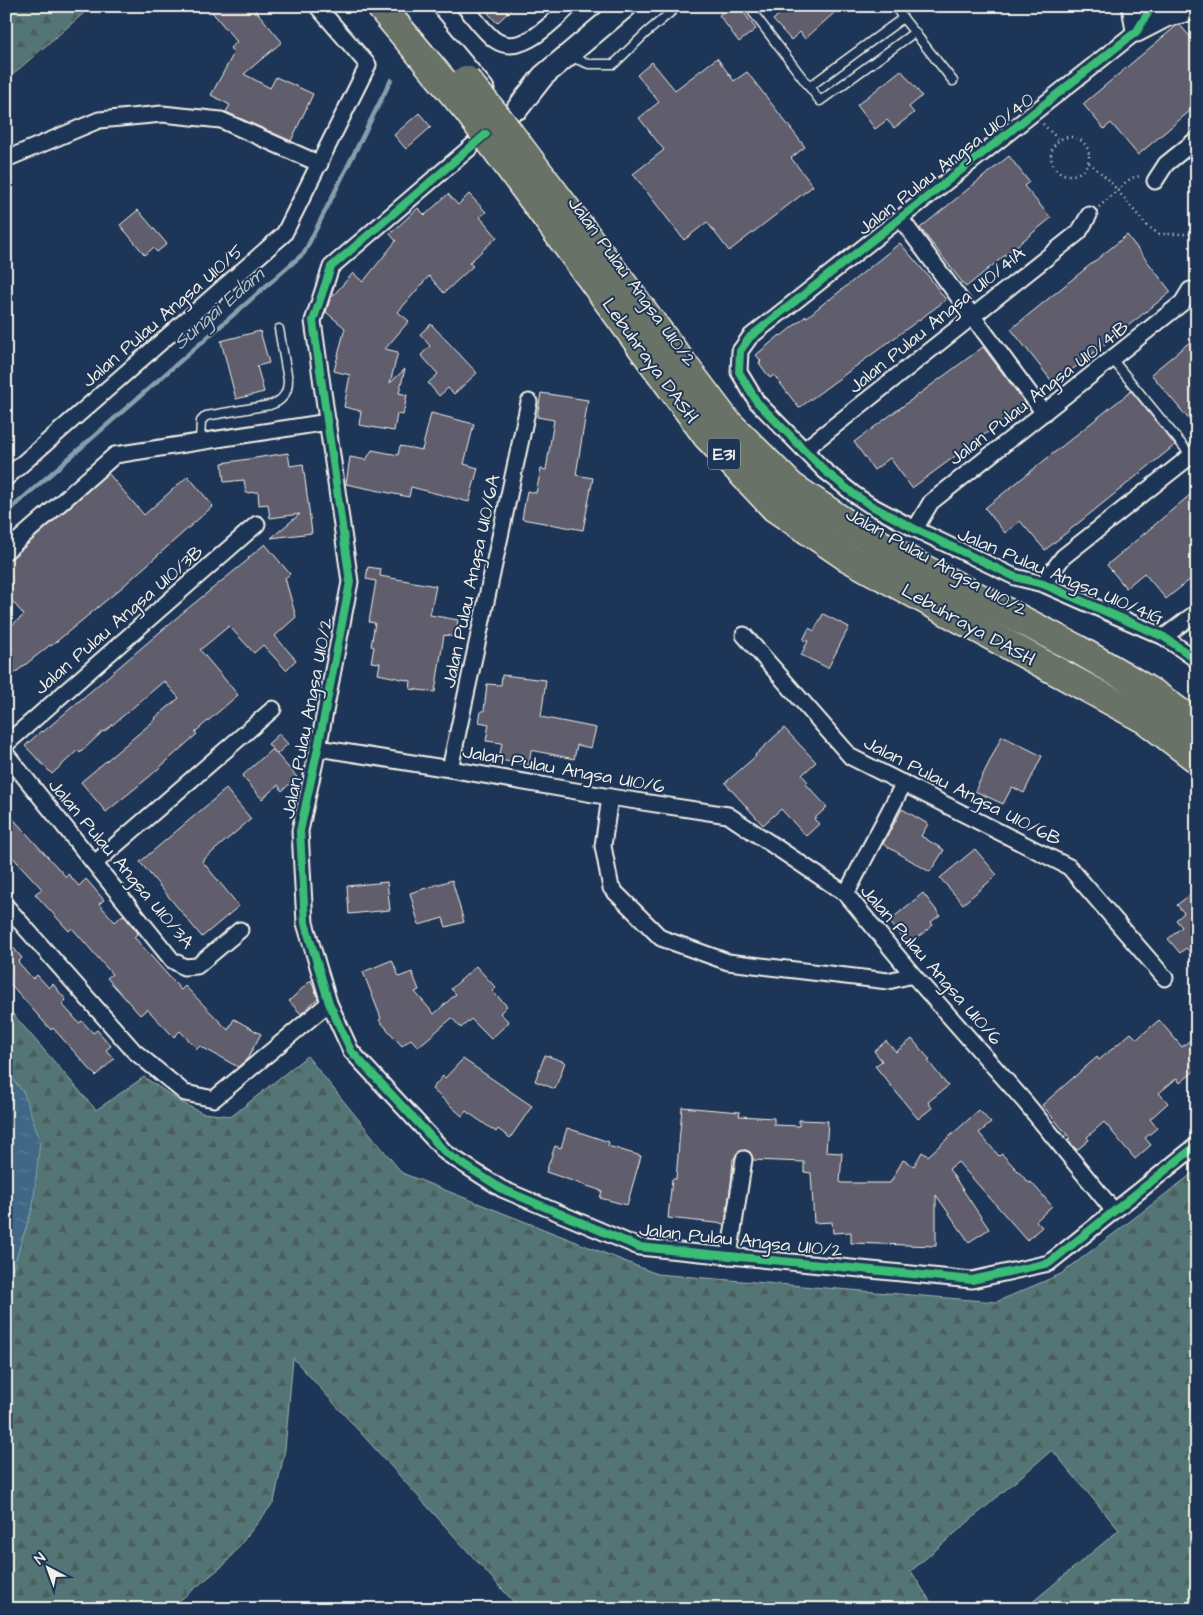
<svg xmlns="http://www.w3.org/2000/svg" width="1203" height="1615" viewBox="0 0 1203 1615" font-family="'Architects Daughter',sans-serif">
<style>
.forest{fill:url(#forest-firs);stroke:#a3b2ae}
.water{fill:url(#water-ripples);stroke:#879fad}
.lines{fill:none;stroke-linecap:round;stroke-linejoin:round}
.stream{stroke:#879fad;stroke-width:4.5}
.building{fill:#605d6d;stroke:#f4f1e8}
.lane-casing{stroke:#f4f1e8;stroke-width:11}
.street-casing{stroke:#f4f1e8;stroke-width:19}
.secondary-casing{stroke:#f4f1e8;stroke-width:25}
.path{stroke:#f4f1e8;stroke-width:2.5;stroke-dasharray:1 4;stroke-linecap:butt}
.lane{stroke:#1d3557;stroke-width:8}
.street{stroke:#1d3557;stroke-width:15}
.secondary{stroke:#1d3557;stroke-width:21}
.highway-bridge-casing{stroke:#f4f1e8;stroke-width:31;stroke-linecap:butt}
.highway-bridge{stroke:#697266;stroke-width:28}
.cycleway-casing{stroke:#1d3557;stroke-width:11}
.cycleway{stroke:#3abd76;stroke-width:8}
.labels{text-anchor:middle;stroke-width:4;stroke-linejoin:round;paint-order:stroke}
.shield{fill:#1d3557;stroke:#b4b9bc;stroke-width:1}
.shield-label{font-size:18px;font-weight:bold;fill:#f4f1e8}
.street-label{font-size:19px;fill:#f4f1e8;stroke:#1d3557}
.water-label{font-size:20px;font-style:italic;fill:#b5c1c6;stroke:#1d3557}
</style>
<defs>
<pattern id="forest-firs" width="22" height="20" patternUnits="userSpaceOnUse" patternTransform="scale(1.25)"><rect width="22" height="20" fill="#527474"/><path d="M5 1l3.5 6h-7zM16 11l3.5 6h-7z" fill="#4d5c5b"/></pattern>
<pattern id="water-ripples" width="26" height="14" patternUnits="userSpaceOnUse" patternTransform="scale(1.25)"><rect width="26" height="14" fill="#3f6886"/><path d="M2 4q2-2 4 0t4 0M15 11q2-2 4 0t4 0" fill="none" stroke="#5b7e97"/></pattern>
</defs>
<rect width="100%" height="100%" fill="#1d3557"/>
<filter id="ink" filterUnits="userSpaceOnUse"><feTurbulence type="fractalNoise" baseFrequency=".02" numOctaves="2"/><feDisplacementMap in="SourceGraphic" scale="10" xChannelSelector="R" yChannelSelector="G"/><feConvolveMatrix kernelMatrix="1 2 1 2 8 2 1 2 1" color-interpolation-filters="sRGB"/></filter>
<g filter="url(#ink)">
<g class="forest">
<polygon points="6,6 92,6 6,80"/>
<polygon points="6,1006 96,1110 144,1077 179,1101 202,1113 232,1116 307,1056 402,1173 657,1274 996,1302 1061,1274 1197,1170 1197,1609 1024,1609 1119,1530 1052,1450 911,1571 935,1609 520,1609 293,1358 285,1449 274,1502 225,1564 169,1609 6,1609 6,1289 33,1206 24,1093 6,1071"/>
</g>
<polygon class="water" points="6,1071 24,1093 40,1141 33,1206 6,1289"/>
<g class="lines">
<polyline class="stream" points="6,513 304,253 391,80"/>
</g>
<g class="building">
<polygon points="207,6 252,6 282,42 244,74 270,88 276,77 313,94 291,141 226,112 230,105 211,95 234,53 230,48 237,42"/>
<polygon points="482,6 515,6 497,23"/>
<polygon points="730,6 739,6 756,29 739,42 719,15"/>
<polygon points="788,6 829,6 834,13 805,39 800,32 791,40 773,20"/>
<polygon points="1180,25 1197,45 1197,105 1138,155 1111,123 1104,129 1083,104 1176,26"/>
<polygon points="717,58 734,81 747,72 805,147 791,158 813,186 729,251 707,222 684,240 633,174 664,150 639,118 659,102 637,75 652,62 675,90"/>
<polygon points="901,70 922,96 909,107 914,113 894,128 887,120 875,129 857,105"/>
<polygon points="419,113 431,127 406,149 394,135"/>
<polygon points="1009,156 1029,182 1024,186 1051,218 966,287 920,228"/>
<polygon points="448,194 458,205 469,194 486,212 480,217 497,237 469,263 473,266 444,293 429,276 398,312 409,321 385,349 398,352 390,383 405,369 399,393 407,395 403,415 397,414 394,431 359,425 361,411 344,407 350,375 334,371 345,328 326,312 330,299 353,273 363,282 396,241 390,234 418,208 425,215"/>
<polygon points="138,210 167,244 157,252 153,248 145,255 120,225"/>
<polygon points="1127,235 1171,292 1054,384 1011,329"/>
<polygon points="900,243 929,277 946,300 799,408 774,375 770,378 759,363 761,361 756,355 780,335 781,336 806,316 807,317 829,299 829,300"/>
<polygon points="431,324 477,373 454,394 448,388 439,396 428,383 438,374 421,355 430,346 420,334"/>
<polygon points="260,331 269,363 257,366 264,392 236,399 221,341"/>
<polygon points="1197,336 1197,429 1151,374"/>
<polygon points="983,347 1026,404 912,488 890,458 874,470 854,442"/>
<polygon points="1131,391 1175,445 1045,550 1020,521 1005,533 985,508"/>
<polygon points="541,393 588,400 576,475 593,478 583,530 522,519 527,491 536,493 541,469 546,470 554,420 537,417"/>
<polygon points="431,413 474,424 464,464 478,468 469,502 411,487 409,497 346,484 350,457 366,460 372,450 398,455 400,446 422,450"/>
<polygon points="288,453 290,466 303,464 312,533 271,538 300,514 270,518 268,504 259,505 258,492 246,493 244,480 224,482 222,463"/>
<polygon points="108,473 144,515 188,476 213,506 120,589 51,646 50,645 6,680 6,630 24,615 6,594 6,560 12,558"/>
<polygon points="1197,489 1197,574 1166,599 1144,573 1126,588 1107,565"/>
<polygon points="265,544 290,574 285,578 296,617 275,636 296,660 286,670 263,645 254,653 229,626 200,650 238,695 195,732 197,734 149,777 106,812 81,782 156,719 155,718 179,698 164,681 104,732 103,731 80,753 78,750 52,774 25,746 41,731 43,732 181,614 249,559 248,558"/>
<polygon points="368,567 381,569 380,576 436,586 430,615 458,620 455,637 444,635 435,692 410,689 411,681 378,674 380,663 371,662 374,647 371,646 375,623 369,622 376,581 366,579"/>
<polygon points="823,614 849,627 828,668 801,655 808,641 803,640 809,628 814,631"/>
<polygon points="502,675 546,680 541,717 596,728 591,748 577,745 574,759 531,750 529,765 499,760 502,743 486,741 489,724 479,722 481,711 484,711 487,684 501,685"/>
<polygon points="784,728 816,762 802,775 808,782 806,784 827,807 814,819 819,824 806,836 781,809 763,825 725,783 756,756 755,755"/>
<polygon points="279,734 288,744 277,754 268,744"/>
<polygon points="1002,736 1042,756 1024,793 1012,787 1003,804 975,791"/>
<polygon points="272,749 297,777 282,791 278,785 262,799 242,776"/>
<polygon points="226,789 251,819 202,861 239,906 202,937 140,862"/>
<polygon points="902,809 928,824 921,836 944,850 930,872 883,844"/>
<polygon points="6,811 66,877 68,874 79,886 86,879 104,900 99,904 115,922 123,915 138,933 134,937 181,990 185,986 228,1030 234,1019 261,1034 247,1059 238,1067 200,1046 197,1049 180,1031 174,1037 147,1009 140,1015 107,978 112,974 72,928 69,931 35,894 42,889 6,850"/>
<polygon points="975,849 997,875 963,904 940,878"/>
<polygon points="452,880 464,922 446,927 443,918 419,925 410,893"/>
<polygon points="387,882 390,910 349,914 347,886"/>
<polygon points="1197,889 1197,960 1186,948 1180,953 1168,939 1182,927 1176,920 1184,913 1177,905"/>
<polygon points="923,893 940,915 931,922 933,925 909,945 889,921"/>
<polygon points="6,939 22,958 18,962 33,979 37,975 49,988 53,984 66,1000 62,1004 79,1023 82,1021 93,1033 97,1030 111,1046 106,1050 114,1059 96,1076 53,1028 51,1030 6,979"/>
<polygon points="392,960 399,977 412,972 419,990 415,992 434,1014 456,994 451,989 476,966 496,988 492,991 507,1006 500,1013 509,1022 491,1039 471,1019 461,1028 452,1018 418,1047 411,1039 402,1046 379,1020 381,1018 363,972"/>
<polygon points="311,980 318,998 301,1014 289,1001"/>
<polygon points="1159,1020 1182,1047 1197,1034 1197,1069 1180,1083 1177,1078 1159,1093 1168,1103 1150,1119 1157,1128 1145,1138 1151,1145 1135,1159 1104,1122 1087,1137 1089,1140 1077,1150 1068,1140 1070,1138 1042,1105 1097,1057 1099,1060 1131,1033 1137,1039"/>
<polygon points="912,1039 930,1060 928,1061 948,1086 928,1102 932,1108 918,1119 875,1066 882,1061 874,1051 886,1041 896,1052"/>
<polygon points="545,1055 565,1062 555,1089 535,1081"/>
<polygon points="463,1059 532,1106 510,1138 498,1129 496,1132 466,1111 462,1116 432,1089 443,1076 445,1078"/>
<polygon points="682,1107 740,1112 739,1116 774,1118 774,1125 799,1126 799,1120 828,1121 826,1152 842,1153 840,1182 842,1183 890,1183 903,1160 914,1166 922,1152 928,1156 979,1110 991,1123 979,1133 999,1156 1002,1154 1029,1183 1031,1182 1052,1206 1036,1221 1042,1227 1027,1240 958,1162 949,1169 989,1229 969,1242 936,1195 936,1246 851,1243 851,1232 833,1233 832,1222 814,1223 811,1173 804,1172 804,1162 753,1160 750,1152 745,1150 737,1153 734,1159 733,1159 731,1184 725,1224 668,1218 672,1179 676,1179"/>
<polygon points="567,1128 609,1142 608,1146 641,1156 627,1205 600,1198 602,1191 546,1172 555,1146 561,1148"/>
</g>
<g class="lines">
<g class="lane-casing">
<g id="lane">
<polyline points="748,6 820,101 915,32"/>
<polyline points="895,6 903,18 953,81"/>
<polyline points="571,57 589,64 614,64 646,33 678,6"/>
<polyline points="809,87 903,18"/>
<polyline points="1112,359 1197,463"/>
<path d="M200,442L201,421L206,416L270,405C283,401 288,393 288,380L279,329"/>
</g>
</g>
<g class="street-casing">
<g id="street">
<path d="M464,6C474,17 484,32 495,40C521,58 552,22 570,6"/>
<polyline points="1152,6 1137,31 750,337 740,351 739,372 757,402 825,471 855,495 870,505 915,529 1015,577 1043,584 1164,637 1197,660"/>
<polyline points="486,134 331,267 313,321 350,582 318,748 300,831 305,923 329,1003 351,1051 446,1153 502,1189 639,1247 972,1280 1049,1263 1197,1145"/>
<polyline points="6,159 99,120 162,114 221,120 320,164"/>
<polyline points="1155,181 1166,164 1197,139"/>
<polyline points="901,219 1044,413"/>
<polyline points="804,450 1079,232 1089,215"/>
<polyline points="6,478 284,234 368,65 317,6"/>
<polyline points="915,529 931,502 1182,303 1190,290"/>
<polyline points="6,551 115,455 328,422"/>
<polyline points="1043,584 1063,557 1197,451"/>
<polyline points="744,635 851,757 1069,867 1165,978"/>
<polyline points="1164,637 1197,612"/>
<polyline points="6,744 257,524"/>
<polyline points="318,748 450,769 610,797 728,815 846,894 913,975 1025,1102 1114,1211"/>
<polyline points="6,754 172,960 184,967 197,966 240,930"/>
<polyline points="450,769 529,402"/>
<polyline points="610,797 603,846 611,888 661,938 728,962 888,981 913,975"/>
<polyline points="95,863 273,709"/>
<polyline points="846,894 904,783"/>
<polyline points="6,906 134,1051 185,1093 214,1099 329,1003"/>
<polyline points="729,1256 744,1159"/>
</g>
</g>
<g class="secondary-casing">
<g id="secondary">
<polyline points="414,6 483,89"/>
<polyline points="1133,6 1137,31 1166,16 1196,8"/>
<polyline points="518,108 543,76 626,6"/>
</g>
</g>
<g class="path">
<polyline points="1043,124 1059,140"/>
<circle cx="1070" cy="156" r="19"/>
<polyline points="1089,163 1108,179 1147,226 1159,234 1197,234"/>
<polyline points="1099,207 1127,181 1134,177 1142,176"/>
</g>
<use href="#lane" class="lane"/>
<use href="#street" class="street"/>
<use href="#secondary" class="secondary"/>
<g class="highway-bridge-casing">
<g id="highway-bridge">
<polyline points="380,6 468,111 707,436 775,508 847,557 1146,720 1197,759"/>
<polyline points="466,80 497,117 726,421 791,486 859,532 916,565 1077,649 1122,675 1157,696 1187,718 1197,729"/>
</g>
</g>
<use href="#highway-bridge" class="highway-bridge"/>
<g class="cycleway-casing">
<g id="cycleway">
<polyline points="1152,6 1137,31 750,337 740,351 739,372 757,402 825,471 855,495 870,505 915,529 1015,577 1043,584 1164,637 1197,660"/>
<polyline points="486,134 331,267 313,321 350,582 318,748 300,831 305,923 329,1003 351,1051 446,1153 502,1189 639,1247 972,1280 1049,1263 1197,1145"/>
</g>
</g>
<use href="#cycleway" class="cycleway"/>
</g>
</g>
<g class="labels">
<rect class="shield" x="708" y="438.5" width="32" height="31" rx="4"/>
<g class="shield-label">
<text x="724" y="460">E31</text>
</g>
<g class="street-label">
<text transform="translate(945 163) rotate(-38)" y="7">Jalan Pulau Angsa U10/40</text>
<text transform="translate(633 281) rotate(54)" y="7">Jalan Pulau Angsa U10/2</text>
<text transform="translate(162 315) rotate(-41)" y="7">Jalan Pulau Angsa U10/5</text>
<text transform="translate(936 319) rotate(-39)" y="7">Jalan Pulau Angsa U10/41A</text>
<text transform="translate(651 360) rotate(54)" y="7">Lebuhraya DASH</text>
<text transform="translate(1038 392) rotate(-38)" y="7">Jalan Pulau Angsa U10/41B</text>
<text transform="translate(937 561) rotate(29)" y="7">Jalan Pulau Angsa U10/2</text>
<text transform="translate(1061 575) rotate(23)" y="7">Jalan Pulau Angsa U10/41G</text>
<text transform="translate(470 581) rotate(-78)" y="7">Jalan Pulau Angsa U10/6A</text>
<text transform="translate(118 619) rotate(-41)" y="7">Jalan Pulau Angsa U10/3B</text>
<text transform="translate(969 624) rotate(29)" y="7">Lebuhraya DASH</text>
<text transform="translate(306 718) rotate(-79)" y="7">Jalan Pulau Angsa U10/2</text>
<text transform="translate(564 768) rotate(10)" y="7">Jalan Pulau Angsa U10/6</text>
<text transform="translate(963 790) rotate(27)" y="7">Jalan Pulau Angsa U10/6B</text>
<text transform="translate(122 863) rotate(50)" y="7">Jalan Pulau Angsa U10/3A</text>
<text transform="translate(932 964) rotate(49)" y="7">Jalan Pulau Angsa U10/6</text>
<text transform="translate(741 1239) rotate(6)" y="7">Jalan Pulau Angsa U10/2</text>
</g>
<g class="water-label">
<text transform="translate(218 308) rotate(-41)" y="7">Sungai Edam</text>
</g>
</g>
<rect width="1203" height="1615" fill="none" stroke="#1d3557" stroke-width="25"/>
<rect x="12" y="12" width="1178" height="1590" fill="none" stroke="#f4f1e8" stroke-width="2" filter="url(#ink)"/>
<g transform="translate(48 1568) rotate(319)" stroke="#1d3557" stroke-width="4" paint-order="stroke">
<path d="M0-4L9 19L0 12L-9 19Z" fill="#f4f1e8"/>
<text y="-8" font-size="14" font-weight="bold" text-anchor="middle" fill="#f4f1e8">N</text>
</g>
</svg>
